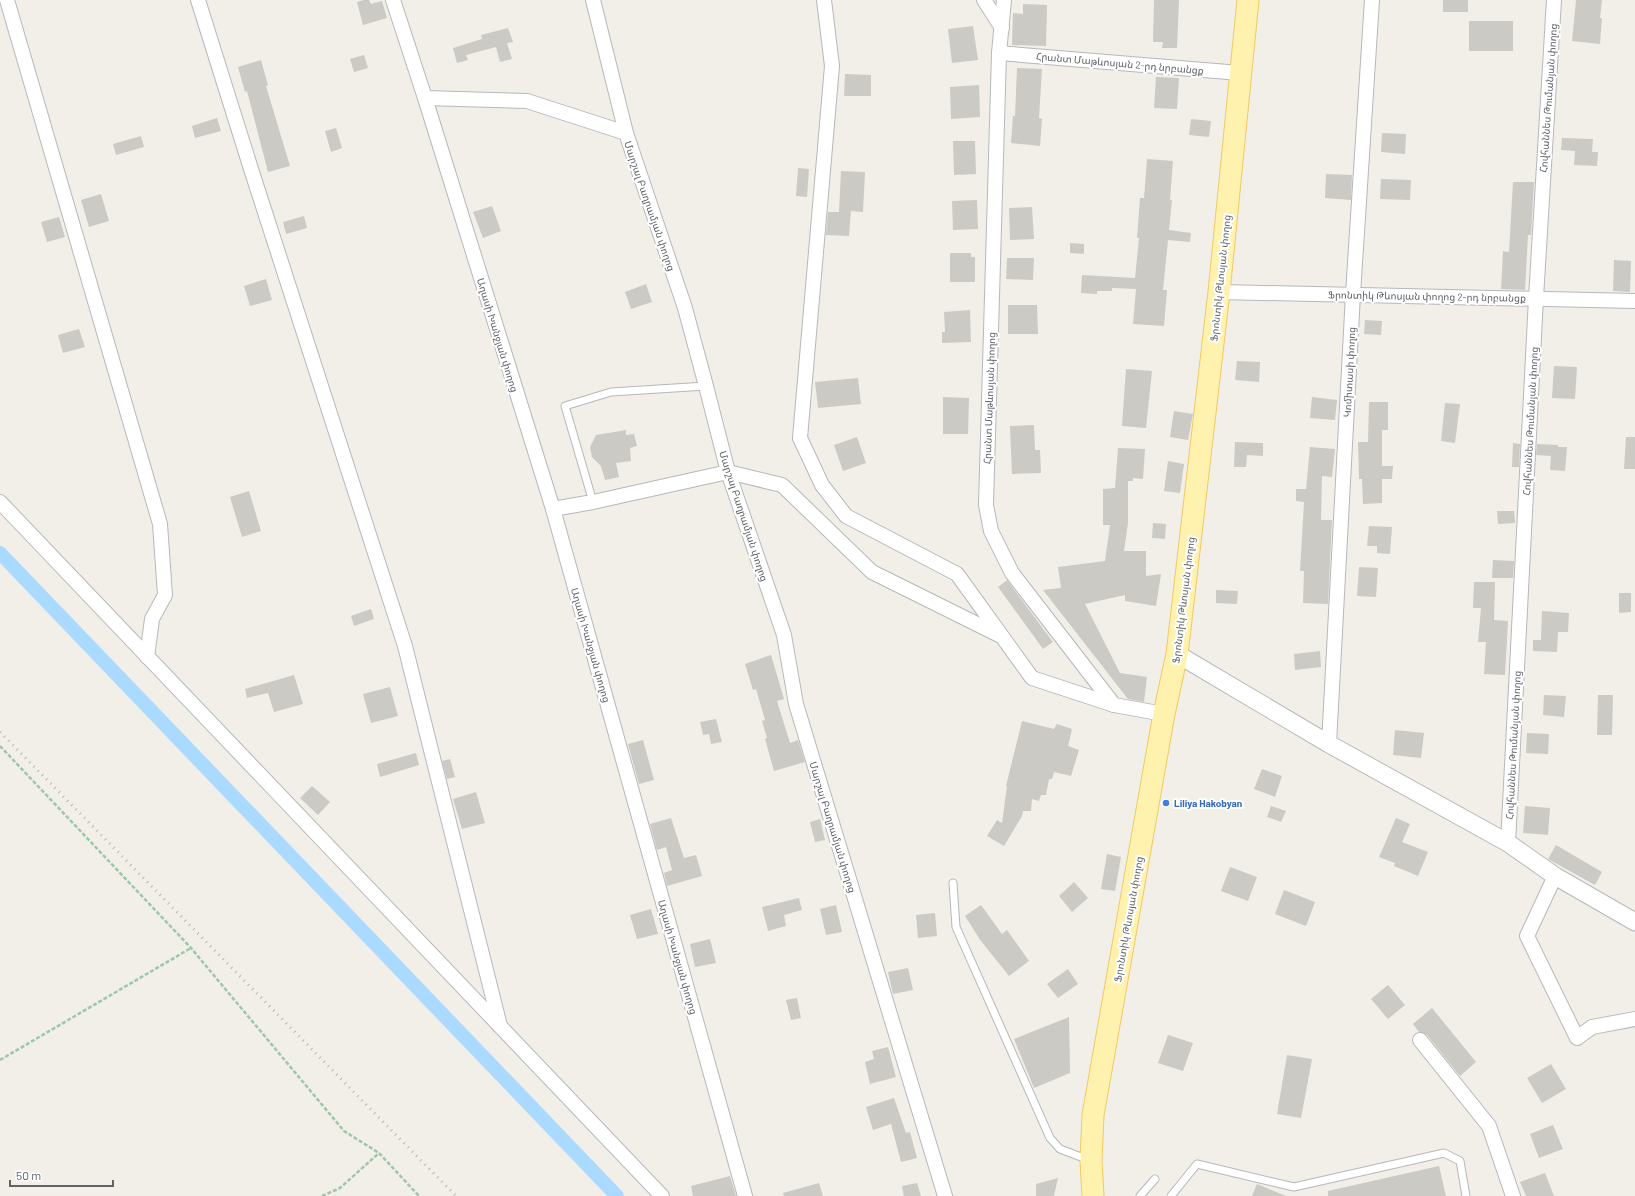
<svg xmlns="http://www.w3.org/2000/svg" width="1635" height="1196" viewBox="0 0 1635 1196" font-family="Barlow,'Noto Sans Armenian',sans-serif">
<style>
.lines{fill:none;stroke-linecap:round;stroke-linejoin:round}
.canal{stroke:#aadaff;stroke-width:14}
.building{fill:#cccac5}
.service-casing{stroke:#b5b8bc;stroke-width:9}
.minor-casing{stroke:#b5b8bc;stroke-width:16}
.tertiary-casing{stroke:#b5b8bc;stroke-width:19}
.primary-casing{stroke:#f2c960;stroke-width:23}
.path{stroke:#9cc7a9;stroke-width:2.5;stroke-dasharray:4 2;stroke-linecap:butt}
.service{stroke:#fff;stroke-width:7}
.minor{stroke:#fff;stroke-width:14}
.tertiary{stroke:#fff;stroke-width:17}
.primary{stroke:#fff2af;stroke-width:21}
.rail{stroke:#b6b7b8;stroke-width:3;stroke-dasharray:1 5;stroke-linecap:butt}
.shop-dot{fill:#3f7fe0;stroke:#fff;stroke-width:1.5}
.labels{text-anchor:middle;stroke-width:4;stroke-linejoin:round;paint-order:stroke}
.street-label{font-size:10px;fill:#5f6368;stroke:#fff}
.shop-label{font-size:10px;font-weight:bold;fill:#366cbe;stroke:#fff;text-anchor:start}
</style>
<rect width="100%" height="100%" fill="#f1efe8"/>
<g class="lines">
<polyline class="canal" points="0,553 617,1196"/>
</g>
<g class="building">
<polygon points="364,0 369,0 371,4 382,1 387,18 363,25 357,2"/>
<polygon points="1154,0 1179,0 1177,48 1162,48 1163,42 1153,42"/>
<rect x="1443" y="0" width="25" height="12"/>
<polygon points="1576,0 1602,0 1600,18 1602,18 1600,44 1572,41"/>
<polygon points="1023,4 1047,5 1046,46 1012,45 1013,13 1023,14"/>
<rect x="1469" y="21" width="44" height="30"/>
<polygon points="973,26 978,60 952,63 948,29"/>
<polygon points="508,28 513,42 507,43 512,59 500,62 496,47 466,55 468,60 457,63 453,48 482,39 481,35"/>
<polygon points="364,55 368,68 354,72 350,59"/>
<polygon points="261,60 268,85 266,86 290,166 268,172 247,91 245,92 238,67"/>
<polygon points="1017,68 1042,69 1039,118 1042,119 1040,146 1011,143 1013,116 1015,116"/>
<polygon points="845,74 871,75 871,96 844,96"/>
<polygon points="1156,77 1179,78 1177,109 1154,108"/>
<polygon points="979,85 980,117 951,119 950,87"/>
<polygon points="217,118 221,131 195,138 192,126"/>
<polygon points="1191,119 1211,121 1209,137 1189,135"/>
<polygon points="336,128 342,148 331,152 325,131"/>
<polygon points="1382,133 1406,134 1405,154 1381,152"/>
<polygon points="141,136 144,147 116,155 113,144"/>
<polygon points="1562,138 1593,139 1592,152 1598,152 1597,166 1574,165 1575,151 1561,150"/>
<polygon points="953,141 975,141 976,174 954,175"/>
<polygon points="1147,159 1173,161 1170,200 1172,200 1169,230 1191,233 1190,242 1168,240 1163,290 1167,290 1164,326 1133,324 1136,289 1112,288 1112,291 1097,291 1097,294 1081,293 1082,275 1135,278 1139,238 1137,238 1140,198 1144,198"/>
<polygon points="798,168 809,169 807,197 796,196"/>
<polygon points="841,171 865,172 863,212 851,211 849,236 826,235 828,212 839,212"/>
<polygon points="1326,174 1352,175 1351,200 1325,198"/>
<polygon points="1381,179 1411,180 1410,200 1380,199"/>
<polygon points="1513,182 1534,182 1531,235 1528,235 1525,290 1501,289 1503,251 1509,252"/>
<polygon points="101,194 109,221 89,227 81,200"/>
<polygon points="977,200 978,229 953,230 952,201"/>
<polygon points="492,206 501,231 483,238 473,212"/>
<polygon points="1032,207 1034,239 1010,240 1009,208"/>
<polygon points="304,216 307,228 286,234 283,222"/>
<polygon points="59,217 65,237 47,242 41,222"/>
<polygon points="1070,243 1084,244 1084,254 1070,253"/>
<polygon points="950,253 971,253 971,257 975,257 975,282 950,282"/>
<polygon points="1007,258 1034,258 1033,280 1006,279"/>
<polygon points="1614,260 1631,261 1630,292 1613,291"/>
<polygon points="266,279 272,300 250,306 244,286"/>
<polygon points="646,284 652,302 631,309 625,292"/>
<polygon points="1008,305 1037,305 1038,334 1008,334"/>
<polygon points="970,310 971,342 942,343 942,332 945,332 944,312"/>
<polygon points="1365,320 1382,321 1381,335 1364,334"/>
<polygon points="79,329 85,347 63,353 58,335"/>
<polygon points="1237,361 1260,362 1259,382 1235,380"/>
<polygon points="1554,366 1577,367 1575,399 1552,398"/>
<polygon points="1126,369 1152,371 1146,428 1122,426"/>
<polygon points="858,378 861,404 818,408 815,382"/>
<polygon points="943,397 969,398 968,434 943,434"/>
<polygon points="1312,397 1337,400 1335,420 1310,418"/>
<polygon points="1369,402 1388,402 1388,430 1382,430 1382,466 1393,466 1392,479 1382,479 1382,503 1363,504 1362,479 1359,479 1358,442 1368,442"/>
<polygon points="1445,403 1460,404 1455,443 1441,441"/>
<polygon points="1174,411 1193,414 1188,440 1170,437"/>
<polygon points="1034,425 1035,450 1040,450 1041,473 1012,474 1010,426"/>
<polygon points="626,430 626,435 634,434 637,446 630,448 631,461 616,463 619,477 605,480 601,466 592,457 590,447 596,435"/>
<polygon points="857,437 866,463 843,471 834,445"/>
<polygon points="1626,437 1635,437 1635,469 1624,469"/>
<polygon points="1235,442 1263,443 1263,456 1247,455 1246,467 1234,467"/>
<polygon points="1513,443 1520,444 1519,467 1512,467"/>
<polygon points="1537,444 1558,445 1558,447 1567,447 1565,471 1550,470 1551,456 1536,455"/>
<polygon points="1310,447 1335,449 1332,477 1322,476 1321,520 1332,520 1328,604 1303,603 1304,571 1300,571 1304,502 1296,501 1296,489 1306,489"/>
<polygon points="1118,448 1145,449 1143,479 1133,478 1133,481 1128,481 1128,523 1124,551 1146,551 1146,576 1161,574 1156,606 1125,601 1125,595 1085,604 1120,673 1147,677 1144,702 1128,699 1043,590 1061,588 1058,567 1105,561 1110,525 1103,525 1103,489 1115,488"/>
<polygon points="1168,461 1184,464 1180,493 1164,491"/>
<polygon points="249,491 261,531 242,537 230,497"/>
<polygon points="1497,511 1514,511 1515,523 1498,524"/>
<polygon points="1153,523 1166,524 1165,539 1152,538"/>
<polygon points="1369,526 1392,527 1390,554 1377,553 1377,546 1367,546"/>
<polygon points="1493,560 1514,561 1513,578 1492,578"/>
<polygon points="1359,567 1378,568 1376,597 1357,596"/>
<polygon points="1007,580 1053,642 1043,649 998,587"/>
<polygon points="1474,582 1495,582 1494,620 1508,621 1505,675 1484,674 1486,642 1478,642 1481,608 1473,608"/>
<polygon points="1216,590 1238,591 1237,604 1216,603"/>
<polygon points="1619,593 1631,593 1631,612 1619,613"/>
<polygon points="371,609 374,619 354,626 351,616"/>
<polygon points="1542,611 1569,613 1568,632 1558,632 1557,652 1533,651 1533,640 1541,640"/>
<polygon points="1320,651 1321,667 1295,670 1294,654"/>
<polygon points="771,655 784,699 777,701 790,743 798,740 805,762 774,771 765,739 767,738 762,721 765,720 756,689 753,690 745,664"/>
<polygon points="294,675 303,704 274,712 268,693 247,698 245,689"/>
<polygon points="390,687 398,716 371,723 363,694"/>
<polygon points="1544,695 1566,696 1564,717 1543,715"/>
<polygon points="1598,695 1613,695 1612,735 1597,735"/>
<polygon points="716,719 722,742 711,744 709,734 703,735 700,722"/>
<polygon points="1022,721 1054,729 1057,724 1072,729 1068,746 1079,750 1071,776 1054,772 1052,779 1049,779 1046,795 1041,795 1039,801 1032,799 1031,811 1023,811 1022,816 1004,846 987,836 997,820 1002,823 1007,786 1006,786"/>
<polygon points="1395,730 1424,733 1421,758 1393,755"/>
<polygon points="1527,733 1549,734 1548,754 1526,753"/>
<polygon points="643,740 654,780 639,784 628,744"/>
<polygon points="416,753 419,765 380,777 377,764"/>
<polygon points="450,759 455,777 447,779 442,761"/>
<polygon points="1262,769 1282,776 1275,797 1254,789"/>
<polygon points="312,786 330,802 318,815 300,798"/>
<polygon points="476,792 485,823 462,829 453,799"/>
<polygon points="1271,806 1286,811 1281,822 1267,817"/>
<polygon points="1525,806 1550,808 1548,835 1523,833"/>
<polygon points="671,818 684,858 696,855 702,876 667,886 664,873 672,870 666,847 657,850 650,824"/>
<polygon points="1396,818 1410,824 1402,842 1428,852 1418,876 1394,866 1395,863 1379,857"/>
<polygon points="820,819 825,840 815,842 810,822"/>
<polygon points="1556,845 1602,872 1595,885 1548,859"/>
<polygon points="1107,854 1121,857 1115,891 1101,889"/>
<polygon points="1230,867 1257,877 1248,901 1221,891"/>
<polygon points="1074,882 1088,898 1072,912 1059,896"/>
<polygon points="1284,890 1315,902 1306,926 1275,914"/>
<polygon points="799,898 802,910 784,915 786,926 768,931 762,907"/>
<polygon points="836,905 842,932 826,935 820,909"/>
<polygon points="981,905 1002,934 1007,930 1029,961 1009,976 981,941 965,916"/>
<polygon points="651,909 658,934 637,939 630,915"/>
<polygon points="935,913 937,936 918,938 916,915"/>
<polygon points="710,939 716,963 695,967 690,944"/>
<polygon points="908,968 913,990 893,994 888,972"/>
<polygon points="1068,969 1078,984 1058,998 1047,984"/>
<polygon points="1388,985 1405,1005 1388,1019 1371,999"/>
<polygon points="797,998 801,1018 791,1020 786,1000"/>
<polygon points="1432,1008 1476,1062 1460,1076 1427,1035 1419,1032 1413,1024"/>
<polygon points="1069,1017 1070,1073 1034,1088 1014,1039"/>
<polygon points="1168,1035 1193,1043 1183,1071 1158,1063"/>
<polygon points="888,1047 896,1077 870,1084 865,1062 874,1059 872,1051"/>
<polygon points="1287,1055 1312,1059 1301,1118 1277,1114"/>
<polygon points="1551,1064 1566,1089 1542,1103 1527,1078"/>
<polygon points="894,1098 906,1133 910,1132 917,1158 901,1162 891,1124 873,1130 866,1107"/>
<polygon points="1553,1125 1563,1149 1539,1158 1530,1134"/>
<polygon points="1439,1166 1446,1196 1328,1196 1328,1191"/>
<polygon points="1545,1173 1554,1196 1526,1196 1520,1182"/>
<polygon points="730,1176 736,1196 693,1196 691,1186"/>
<polygon points="1058,1178 1054,1196 1036,1196 1036,1184"/>
<polygon points="819,1183 823,1196 784,1196 783,1193"/>
<polygon points="917,1183 921,1196 904,1196 902,1186"/>
<polygon points="1257,1184 1286,1196 1252,1196"/>
</g>
<g class="lines">
<g class="service-casing">
<g id="service">
<polyline points="593,502 565,406 611,392 706,386"/>
<polyline points="953,883 956,927 1050,1138 1060,1149 1089,1160"/>
<polyline points="1140,1196 1155,1179"/>
<polyline points="1171,1196 1197,1164 1294,1187 1444,1153 1460,1161 1466,1196"/>
</g>
</g>
<g class="minor-casing">
<g id="minor">
<polyline points="7,0 160,524 165,595 152,619 147,657"/>
<polyline points="198,0 251,169 405,646 500,1026"/>
<polyline points="393,0 425,98 527,101 626,133 685,308 706,386 728,472 784,635 796,704 945,1196"/>
<polyline points="593,0 626,133"/>
<polyline points="824,0 832,66 800,438 822,485 846,516 957,574 1032,678 1114,705"/>
<polyline points="984,0 1002,28"/>
<polyline points="1004,0 999,53 986,505 991,531 1012,573 1114,705 1164,714"/>
<polyline points="999,53 1240,73"/>
<polyline points="425,98 553,509 745,1196"/>
<polyline points="1219,292 1635,301"/>
<polyline points="0,502 662,1196"/>
<polyline points="553,509 593,502 728,472 782,485 872,572 999,635"/>
<polyline points="1329,744 1353,294 1372,0"/>
<polyline points="1508,843 1536,298 1554,0"/>
<polyline points="1555,876 1527,936 1577,1038 1592,1027 1635,1019"/>
<polyline points="1420,1040 1489,1126 1513,1196"/>
</g>
</g>
<g class="tertiary-casing">
<polyline id="tertiary" points="1177,654 1329,744 1508,843 1555,876 1635,922"/>
</g>
<g class="primary-casing">
<polyline id="primary" points="1093,1196 1091,1161 1093,1115 1164,714 1177,654 1219,292 1248,0"/>
</g>
<g class="path">
<polyline points="0,746 191,948 344,1131 379,1153 419,1196"/>
<polyline points="0,1060 191,948"/>
<polyline points="322,1196 340,1188 379,1153"/>
</g>
<use href="#service" class="service"/>
<use href="#minor" class="minor"/>
<use href="#tertiary" class="tertiary"/>
<use href="#primary" class="primary"/>
<polyline class="rail" points="0,732 456,1196"/>
</g>
<circle class="shop-dot" cx="1166" cy="803" r="4"/>
<g class="labels">
<g class="street-label">
<text transform="translate(1120 63) rotate(5)" y="4">Հրանտ Մաթևոսյան 2-րդ նրբանցք</text>
<text transform="translate(1548 98) rotate(-86)" y="4">Հովհաննես Թումանյան փողոց</text>
<text transform="translate(650 206) rotate(71)" y="4">Մարշալ Բաղրամյան փողոց</text>
<text transform="translate(1220 278) rotate(-84)" y="4">Ֆրոնտիկ Թևոսյան փողոց</text>
<text transform="translate(1427 296) rotate(1)" y="4">Ֆրոնտիկ Թևոսյան փողոց 2-րդ նրբանցք</text>
<text transform="translate(498 335) rotate(73)" y="4">Աղասի Խանջյան փողոց</text>
<text transform="translate(1349 372) rotate(-87)" y="4">Կոմիտասի փողոց</text>
<text transform="translate(989 398) rotate(-88)" y="4">Հրանտ Մաթևոսյան փողոց</text>
<text transform="translate(1530 421) rotate(-87)" y="4">Հովհաննես Թումանյան փողոց</text>
<text transform="translate(744 516) rotate(72)" y="4">Մարշալ Բաղրամյան փողոց</text>
<text transform="translate(1183 600) rotate(-83)" y="4">Ֆրոնտիկ Թևոսյան փողոց</text>
<text transform="translate(591 645) rotate(74)" y="4">Աղասի Խանջյան փողոց</text>
<text transform="translate(1513 745) rotate(-87)" y="4">Հովհաննես Թումանյան փողոց</text>
<text transform="translate(833 827) rotate(73)" y="4">Մարշալ Բաղրամյան փողոց</text>
<text transform="translate(1128 919) rotate(-80)" y="4">Ֆրոնտիկ Թևոսյան փողոց</text>
<text transform="translate(678 957) rotate(74)" y="4">Աղասի Խանջյան փողոց</text>
</g>
<g class="shop-label">
<text x="1174" y="807">Liliya Hakobyan</text>
</g>
</g>
<path d="M10 1180v6h103v-6" fill="none" stroke="#5f6368" stroke-width="2"/>
<text x="16" y="1180" font-size="12" fill="#5f6368" stroke="#ffffff" stroke-width="3" paint-order="stroke">50 m</text>
</svg>
